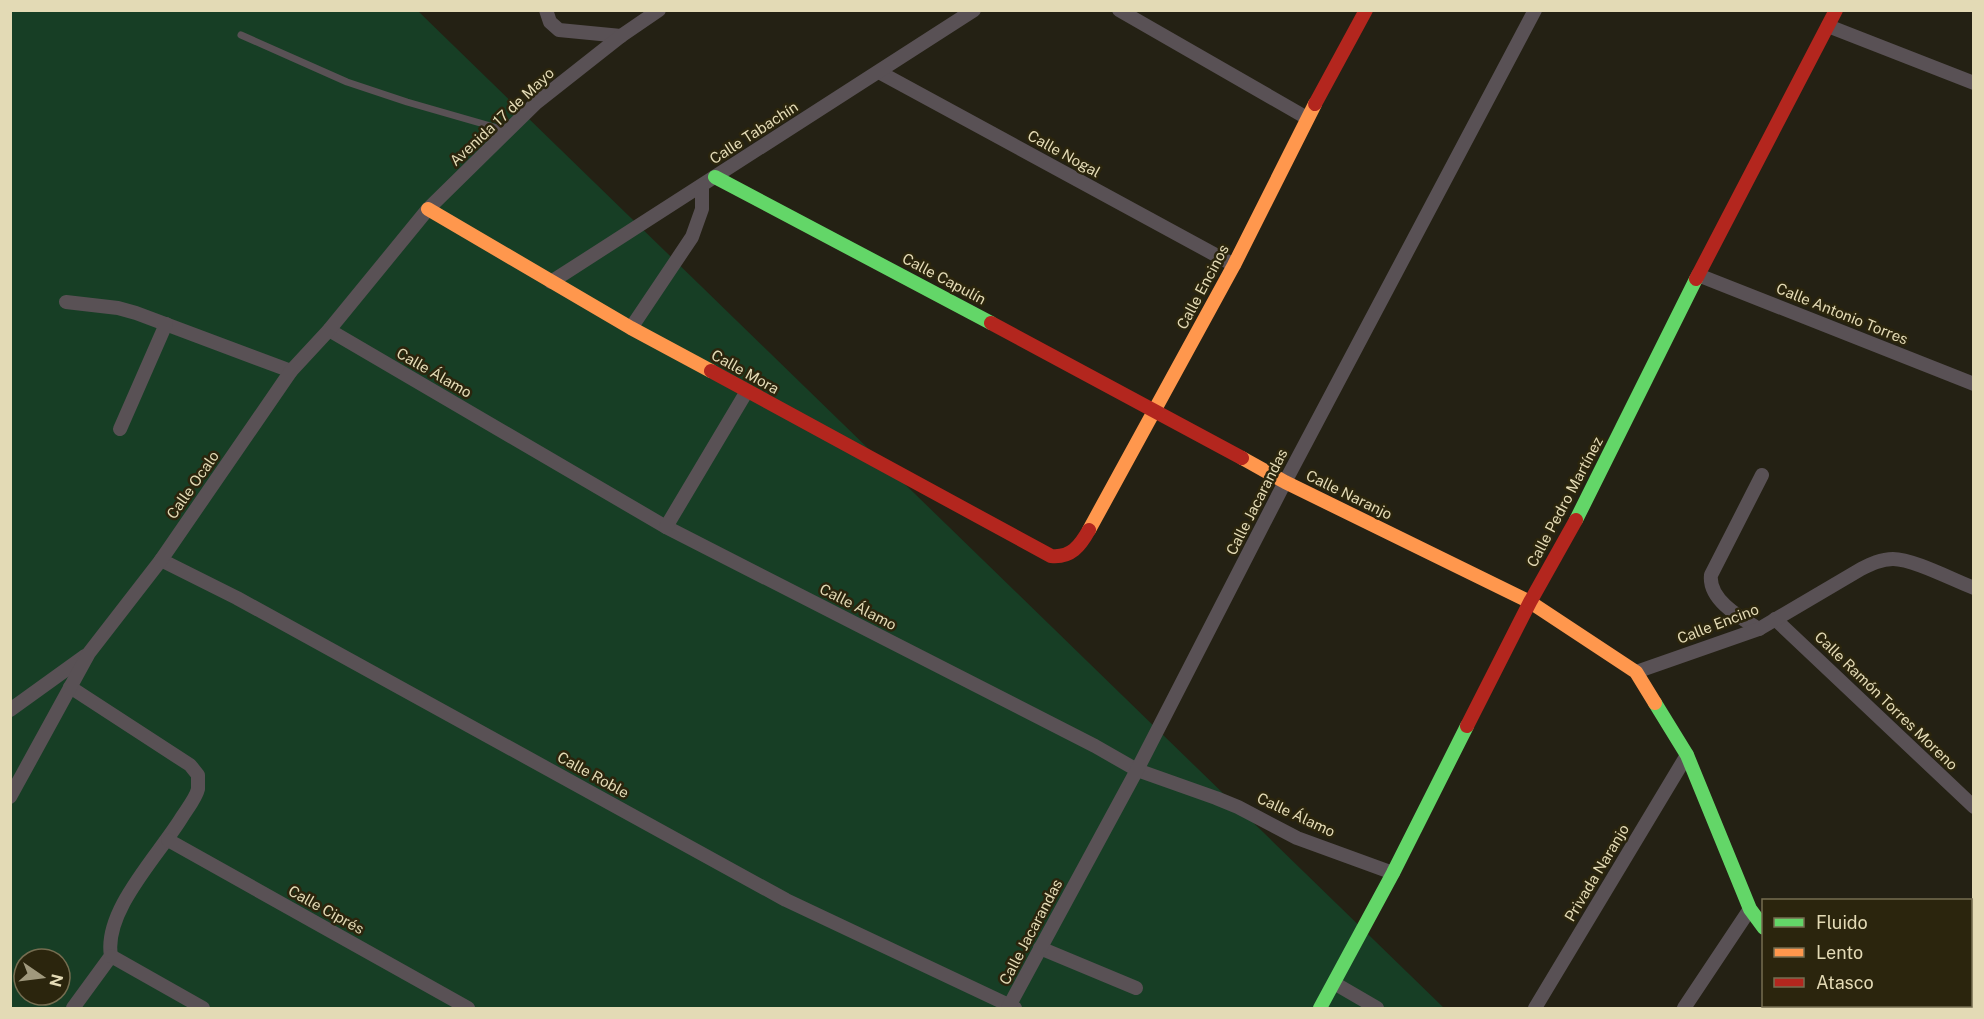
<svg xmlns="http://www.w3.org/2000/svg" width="1984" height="1019" viewBox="0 0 1984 1019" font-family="'Public Sans',sans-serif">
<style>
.green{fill:#173e25;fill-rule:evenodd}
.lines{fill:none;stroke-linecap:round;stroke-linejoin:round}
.lane{stroke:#595155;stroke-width:7}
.street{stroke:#595155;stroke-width:14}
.fast{stroke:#63d668;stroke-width:14}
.slow{stroke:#ff974d;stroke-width:14}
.jam{stroke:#b3261e;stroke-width:14}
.labels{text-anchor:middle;stroke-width:5;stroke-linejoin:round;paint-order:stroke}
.street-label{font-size:15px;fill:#e3dab5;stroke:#2b250d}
</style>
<rect width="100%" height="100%" fill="#242114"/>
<path class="green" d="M10,11H418L1444,1008H11ZM24,959H60V995H24Z"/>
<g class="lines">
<polyline class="lane" points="241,35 347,82 407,102 508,131"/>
<g class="street">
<polyline points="546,10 550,22 559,30 621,36"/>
<polyline points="1119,10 1307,118"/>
<polyline points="1828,26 1974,83"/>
<polyline points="879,72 1234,265"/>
<polyline points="1698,275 1974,384"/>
<polyline points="551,282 974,10"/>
<polyline points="66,302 118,308 136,313 291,371"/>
<polyline points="631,328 692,237 702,209 702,186"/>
<polyline points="329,330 666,527 1095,746 1137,770 1216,798 1238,807 1297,838 1393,873"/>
<polyline points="120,429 166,324"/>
<polyline points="666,527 747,391"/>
<polyline points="161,560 237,598 786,900 1015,1008"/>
<polyline points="1775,619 1974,807"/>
<path d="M1759,629C1741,618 1708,600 1711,575L1762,475"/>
<path d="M1636,672L1759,629L1861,569C1871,564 1881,559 1893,559C1913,559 1953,580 1974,588"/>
<path d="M70,687L190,765L198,775C198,779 198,785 198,789C196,798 187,809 182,817C159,855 103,911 111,956L73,1008"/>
<polyline points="10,710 85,656"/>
<polyline points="10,797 89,653 161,560 291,371 329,330 428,209 536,103 621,36 659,10"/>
<polyline points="168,840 468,1008"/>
<polyline points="1040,948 1136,988"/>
<polyline points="111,956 203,1008"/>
<polyline points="1334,983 1377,1008"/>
<polyline points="1008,1008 1137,770 1285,482 1535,10"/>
<polyline points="1535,1008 1687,755"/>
<polyline points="1684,1008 1750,909"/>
<polyline points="1815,1008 1817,1006"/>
</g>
<g class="fast">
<polyline points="715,177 991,323"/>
<polyline points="1576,520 1696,279"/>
<polyline points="1655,703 1687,755 1750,909 1764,928"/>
<polyline points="1320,1008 1393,873 1467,726"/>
</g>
<g class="slow">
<polyline points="428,209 631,328 711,371"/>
<polyline points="1242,458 1285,482 1530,602 1636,672 1655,703"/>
<polyline points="1089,530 1234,265 1315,104"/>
</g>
<g class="jam">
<polyline points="1315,104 1366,10"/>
<polyline points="1696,279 1836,10"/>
<polyline points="991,323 1242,458"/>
<path d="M711,371L1051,556C1071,558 1080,546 1089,530"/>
<polyline points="1467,726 1530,602 1576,520"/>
</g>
</g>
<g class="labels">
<g class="street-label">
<text transform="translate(502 117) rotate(-43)" y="5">Avenida 17 de Mayo</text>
<text transform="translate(754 133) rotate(-33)" y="5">Calle Tabachín</text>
<text transform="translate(1064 154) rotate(29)" y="5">Calle Nogal</text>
<text transform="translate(944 279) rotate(28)" y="5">Calle Capulín</text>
<text transform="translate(1203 287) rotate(-62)" y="5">Calle Encinos</text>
<text transform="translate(1842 314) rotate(22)" y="5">Calle Antonio Torres</text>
<text transform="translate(745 372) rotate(29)" y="5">Calle Mora</text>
<text transform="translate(434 373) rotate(30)" y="5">Calle Álamo</text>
<text transform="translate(193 485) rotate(-55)" y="5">Calle Ocalo</text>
<text transform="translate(1349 495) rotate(26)" y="5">Calle Naranjo</text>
<text transform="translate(1257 502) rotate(-63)" y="5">Calle Jacarandas</text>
<text transform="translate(1565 502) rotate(-62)" y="5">Calle Pedro Martínez</text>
<text transform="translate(858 607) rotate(27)" y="5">Calle Álamo</text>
<text transform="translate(1718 624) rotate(-21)" y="5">Calle Encino</text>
<text transform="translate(1886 701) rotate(44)" y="5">Calle Ramón Torres Moreno</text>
<text transform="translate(593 775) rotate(29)" y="5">Calle Roble</text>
<text transform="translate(1296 815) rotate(25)" y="5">Calle Álamo</text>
<text transform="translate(1597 873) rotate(-59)" y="5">Privada Naranjo</text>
<text transform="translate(326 910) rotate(29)" y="5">Calle Ciprés</text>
<text transform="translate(1031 932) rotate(-62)" y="5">Calle Jacarandas</text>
</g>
</g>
<rect width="1984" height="1019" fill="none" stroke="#e3dab5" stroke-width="24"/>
<rect x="1762" y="899" width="210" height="108" fill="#2b250d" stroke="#756d50" stroke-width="1.5"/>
<rect x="1774" y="918" width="30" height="9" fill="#63d668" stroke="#756d50" stroke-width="1.5"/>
<text x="1816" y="929" font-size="18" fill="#e3dab5">Fluido</text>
<rect x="1774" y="948" width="30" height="9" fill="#ff974d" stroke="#756d50" stroke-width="1.5"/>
<text x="1816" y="959" font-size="18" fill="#e3dab5">Lento</text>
<rect x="1774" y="978" width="30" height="9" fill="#b3261e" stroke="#756d50" stroke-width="1.5"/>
<text x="1816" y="989" font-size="18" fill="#e3dab5">Atasco</text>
<g transform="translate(42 977) rotate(104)"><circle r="28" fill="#2b250d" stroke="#756d50" stroke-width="1.5"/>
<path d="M0-4.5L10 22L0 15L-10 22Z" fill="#a0997d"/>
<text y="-9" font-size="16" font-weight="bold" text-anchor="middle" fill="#e3dab5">N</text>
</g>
</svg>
